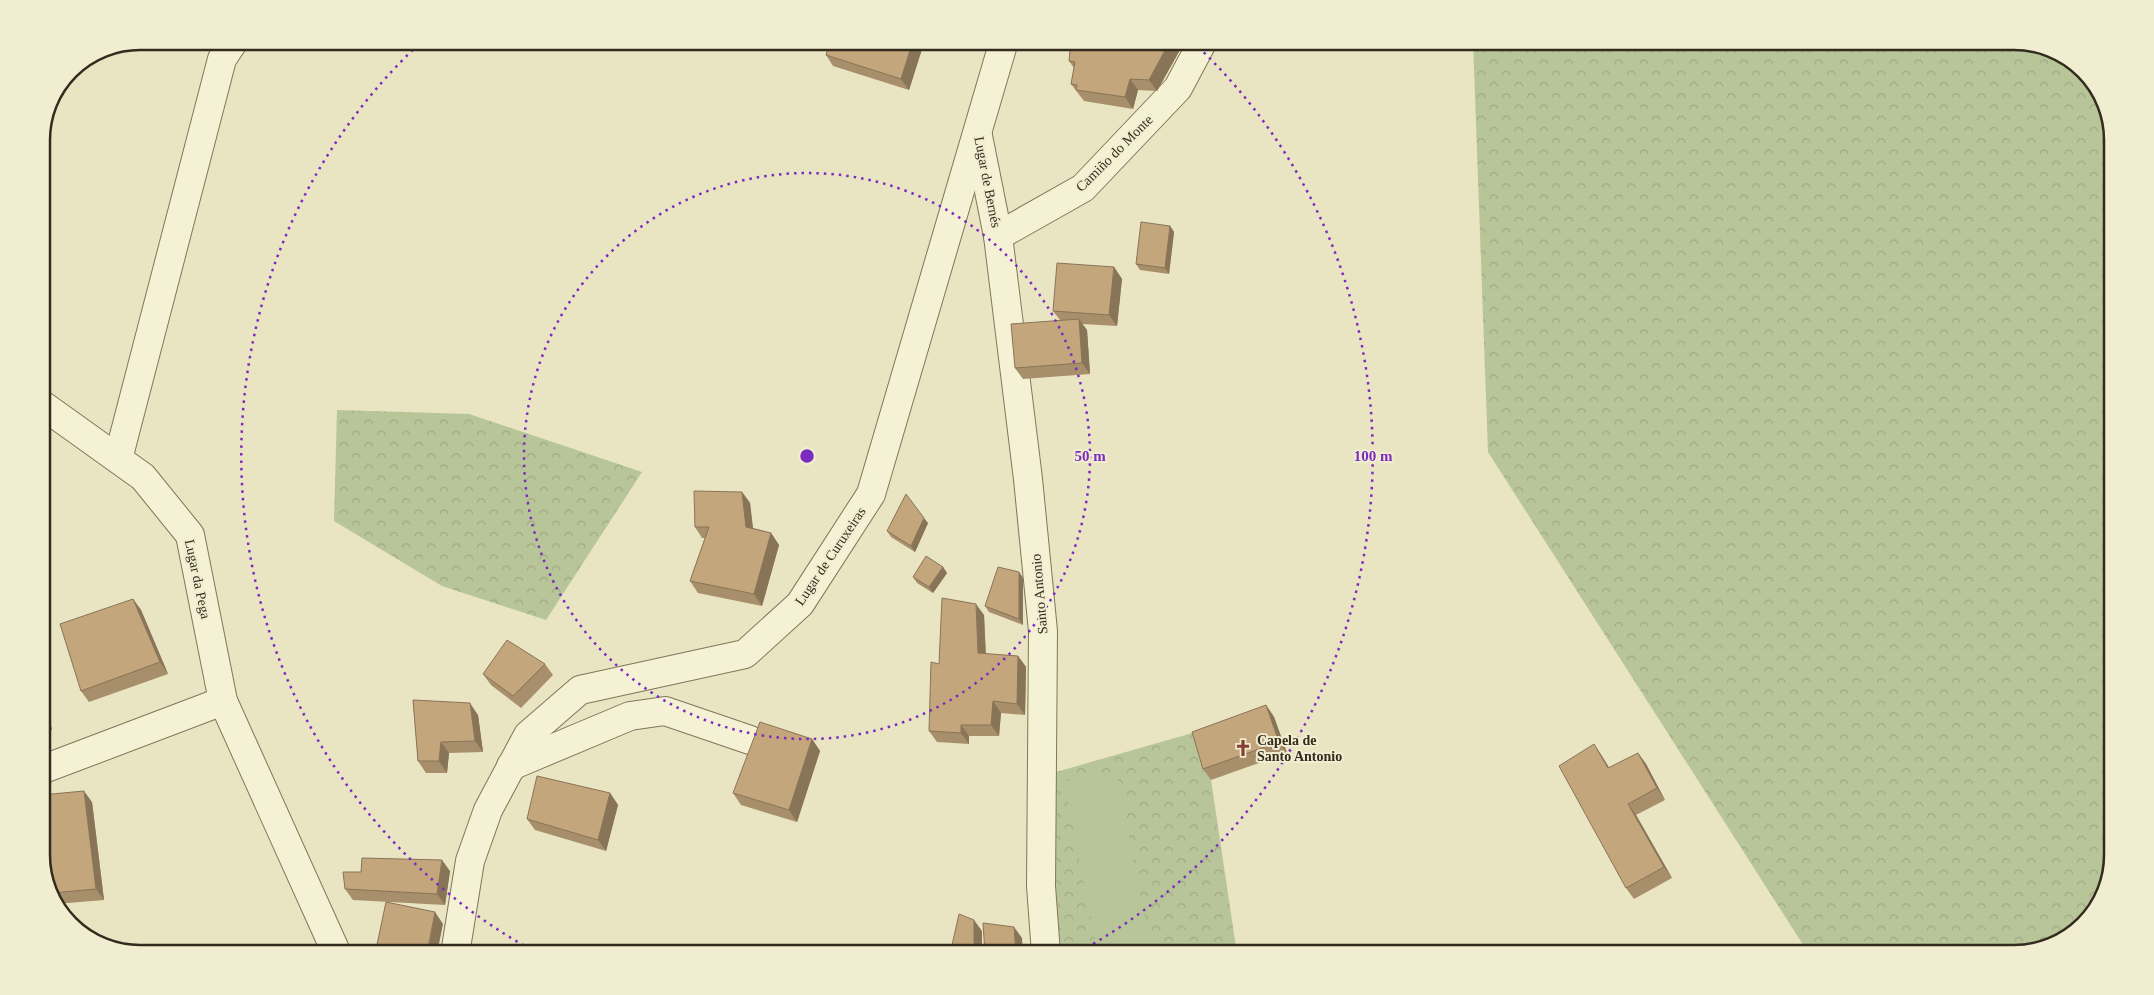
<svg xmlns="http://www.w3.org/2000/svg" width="2154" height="995" viewBox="0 0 2154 995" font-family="'Times New Roman',serif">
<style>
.forest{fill:url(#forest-crowns)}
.pitch{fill:#b8c598}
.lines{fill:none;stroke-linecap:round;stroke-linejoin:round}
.minor-casing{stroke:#81765b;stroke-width:30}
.minor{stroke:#f5f1d4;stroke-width:28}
.wall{fill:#a88f6b}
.shaded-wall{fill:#887457}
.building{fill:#c3a67c;stroke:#887457}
.ring{fill:none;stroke:#7b2cbf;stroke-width:2.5;stroke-dasharray:2.5 5}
.labels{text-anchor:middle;stroke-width:4;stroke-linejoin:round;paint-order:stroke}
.street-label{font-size:14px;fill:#322b1e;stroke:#f1edd1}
.poi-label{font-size:14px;font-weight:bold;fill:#322b1e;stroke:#f1edd1;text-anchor:start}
.rim{fill:none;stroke:#322b1e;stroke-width:2.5}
.centre{fill:#7b2cbf;stroke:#f1edd1;stroke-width:2.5}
.ring-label{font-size:15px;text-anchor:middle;font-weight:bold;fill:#7b2cbf;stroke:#f1edd1;stroke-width:4;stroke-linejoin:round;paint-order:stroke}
</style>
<defs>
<pattern id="forest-crowns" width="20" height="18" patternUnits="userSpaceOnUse" patternTransform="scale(1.25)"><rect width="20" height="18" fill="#b8c598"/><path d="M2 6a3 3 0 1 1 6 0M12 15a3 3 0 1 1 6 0" fill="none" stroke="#9fa983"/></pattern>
</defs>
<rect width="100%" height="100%" fill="#e9e4c2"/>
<g class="forest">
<polygon points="1473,41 2014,41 2052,49 2096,85 2113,133 2113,855 2105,893 2069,937 2015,954 1809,954 1488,452"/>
<polygon points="337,410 469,414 642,472 546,620 442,586 334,521"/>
<polygon points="1196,732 1211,780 1237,954 1056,954 1056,772"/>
</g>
<polygon class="pitch" points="1116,771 1152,954 1098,954 1064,781"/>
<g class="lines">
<g class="minor-casing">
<g id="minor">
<polyline points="978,136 998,236 1028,479 1043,631 1041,886 1046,954"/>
<polyline points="998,236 1083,188 1178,88 1203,41"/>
<polyline points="41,404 143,477 190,535 223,701 337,954"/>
<polyline points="118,459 222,59 234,41"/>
<polyline points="511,766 630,716 665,711 750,740"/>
<polyline points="41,770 223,701"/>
<polyline points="455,954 470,861 488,810 528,735 580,690 745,654 800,604 871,494 1004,41"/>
</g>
</g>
<use href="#minor" class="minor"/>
</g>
<g class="wall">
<polygon points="830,41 917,41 922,49 909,90 833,66 826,55"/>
<polygon points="1071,41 1176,41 1181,48 1157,91 1138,90 1133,109 1084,101 1071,84 1074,68 1069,61"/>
<polygon points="1170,226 1174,232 1169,274 1140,270 1136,264"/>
<polygon points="1114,267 1122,279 1117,326 1082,324 1087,330 1090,374 1023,379 1015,368 1060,320 1053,311"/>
<polygon points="742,492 750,503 753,528 771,533 779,545 762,606 698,593 690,581 705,538 702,538 695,527"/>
<polygon points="928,523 915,552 891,537 887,531"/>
<polygon points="943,567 947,573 933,593 917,583 913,577"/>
<polygon points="1019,572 1023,578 1023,625 989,612 985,606"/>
<polygon points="133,599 141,610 168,674 89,702 81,691"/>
<polygon points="984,615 986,654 1018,656 1026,667 1025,715 1001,713 999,736 969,736 969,744 937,742 929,731 939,664"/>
<polygon points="545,664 553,675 521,708 491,685 483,674"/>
<polygon points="41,689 43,691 52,730 41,733"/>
<polygon points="413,700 478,715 483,752 449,753 447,773 426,773 418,761"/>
<polygon points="1266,705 1274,717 1287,753 1211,780 1203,769"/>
<polygon points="812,739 820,751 797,822 741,805 733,793"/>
<polygon points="1594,744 1609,768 1638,753 1646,764 1665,800 1636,815 1672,878 1634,899 1626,888"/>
<polygon points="610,793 618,805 606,851 535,830 527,819"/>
<polygon points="92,802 104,900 56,904 41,862"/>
<polygon points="450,871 445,905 353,900 345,889"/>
</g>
<g class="shaded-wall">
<polygon points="913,41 917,41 922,49 909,90 901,79"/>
<polygon points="1170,41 1176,41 1181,48 1157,91 1149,80"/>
<polygon points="1130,79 1138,90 1133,109 1125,97"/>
<polygon points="1170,226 1174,232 1169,274 1165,268"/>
<polygon points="1114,267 1122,279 1117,326 1109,315"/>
<polygon points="1079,319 1087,330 1090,374 1082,363"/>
<polygon points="742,492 750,503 754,538 746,527"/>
<polygon points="924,518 928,523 915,552 911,546"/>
<polygon points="771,533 779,545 762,606 754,594"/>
<polygon points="943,567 947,573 933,593 929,587"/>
<polygon points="1019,572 1023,578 1023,625 1019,619"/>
<polygon points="133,599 141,610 168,674 160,662"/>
<polygon points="976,604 984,615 986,664 978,653"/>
<polygon points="1018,656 1026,667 1025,715 1017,704"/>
<polygon points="41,689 43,691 52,730 44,719 41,709"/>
<polygon points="993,701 1001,713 999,736 991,725"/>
<polygon points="470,703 478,715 483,752 475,741"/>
<polygon points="1266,705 1274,717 1287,753 1279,742"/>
<polygon points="961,725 969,736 969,744 961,733"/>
<polygon points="812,739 820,751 797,822 789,810"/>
<polygon points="441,742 449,753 447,773 439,761"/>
<polygon points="1594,744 1602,756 1616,779 1608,768"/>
<polygon points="1638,753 1646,764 1665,800 1657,788"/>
<polygon points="84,791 92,802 104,900 96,889"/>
<polygon points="610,793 618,805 606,851 598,840"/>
<polygon points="1628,804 1636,815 1672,878 1664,867"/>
<polygon points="442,860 450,871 445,905 437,894"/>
<polygon points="435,912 443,924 437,954 427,954"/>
<polygon points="974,920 982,931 982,954 974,954"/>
<polygon points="1014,927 1022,938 1023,954 1016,954"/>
</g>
<g class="building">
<polygon points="830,41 913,41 901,79 826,55"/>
<polygon points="1071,41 1170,41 1149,80 1130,79 1125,97 1076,90 1077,85 1071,84 1075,62 1069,61"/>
<polygon points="1141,222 1170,226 1165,268 1136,264"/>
<polygon points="1057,263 1114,267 1109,315 1053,311"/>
<polygon points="1079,319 1082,363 1015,368 1011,324"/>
<polygon points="694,491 742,492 746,527 771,533 754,594 690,581 709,527 695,527"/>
<polygon points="906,494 924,518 911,546 887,531"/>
<polygon points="926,556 943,567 929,587 913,577"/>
<polygon points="998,567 1019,572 1019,619 985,606"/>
<polygon points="942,598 976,604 978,653 1018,656 1017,704 993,701 991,725 961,725 961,733 929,731 931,662 939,664"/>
<polygon points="133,599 160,662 81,691 60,624"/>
<polygon points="507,640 545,664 513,696 483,674"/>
<polygon points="413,700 470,703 475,741 441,742 439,761 418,761"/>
<polygon points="1266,705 1279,742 1203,769 1192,732"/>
<polygon points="41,709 44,719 41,720"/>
<polygon points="760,722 812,739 789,810 733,793"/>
<polygon points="1594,744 1608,768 1638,753 1657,788 1628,804 1664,867 1626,888 1559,766"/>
<polygon points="537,776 610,793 598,840 527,819"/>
<polygon points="84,791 96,889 52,893 41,862 41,795"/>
<polygon points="362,858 442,860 437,894 345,889 343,872 361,872"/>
<polygon points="386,902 435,912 427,954 375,954"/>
<polygon points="959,914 974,920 974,954 950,954"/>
<polygon points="983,923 1014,927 1016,954 985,954"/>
</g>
<g class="ring">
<circle cx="807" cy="456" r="283"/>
<path d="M537 953A566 566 0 0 1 421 42M1193 42A566 566 0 0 1 1077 953"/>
</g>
<defs>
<g id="church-bare" transform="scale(1.35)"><path d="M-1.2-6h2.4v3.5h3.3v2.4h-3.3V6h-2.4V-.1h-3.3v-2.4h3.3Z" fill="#894032" stroke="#f1edd1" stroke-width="2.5" paint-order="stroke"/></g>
</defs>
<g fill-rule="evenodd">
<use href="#church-bare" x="1243" y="748"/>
</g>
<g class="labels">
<g class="street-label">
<text transform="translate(1114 153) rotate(-45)" y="5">Camiño do Monte</text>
<text transform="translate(988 182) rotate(79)" y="5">Lugar de Bernés</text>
<text transform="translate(830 556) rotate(-56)" y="5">Lugar de Curuxeiras</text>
<text transform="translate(198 579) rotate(78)" y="5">Lugar da Pega</text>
<text transform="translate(1039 594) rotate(-95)" y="5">Santo Antonio</text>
</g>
<g class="poi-label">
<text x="1257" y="745">Capela de<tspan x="1257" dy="16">Santo Antonio</tspan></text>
</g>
</g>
<path d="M0 0H2154V995H0ZM140 50H2014A90 90 0 0 1 2104 140V855A90 90 0 0 1 2014 945H140A90 90 0 0 1 50 855V140A90 90 0 0 1 140 50Z" fill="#f1edd1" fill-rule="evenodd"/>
<path class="rim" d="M140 50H2014A90 90 0 0 1 2104 140V855A90 90 0 0 1 2014 945H140A90 90 0 0 1 50 855V140A90 90 0 0 1 140 50Z"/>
<circle cx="807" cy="456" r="8" class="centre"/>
<g class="ring-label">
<text x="1090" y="461">50 m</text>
<text x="1373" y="461">100 m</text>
</g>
</svg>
